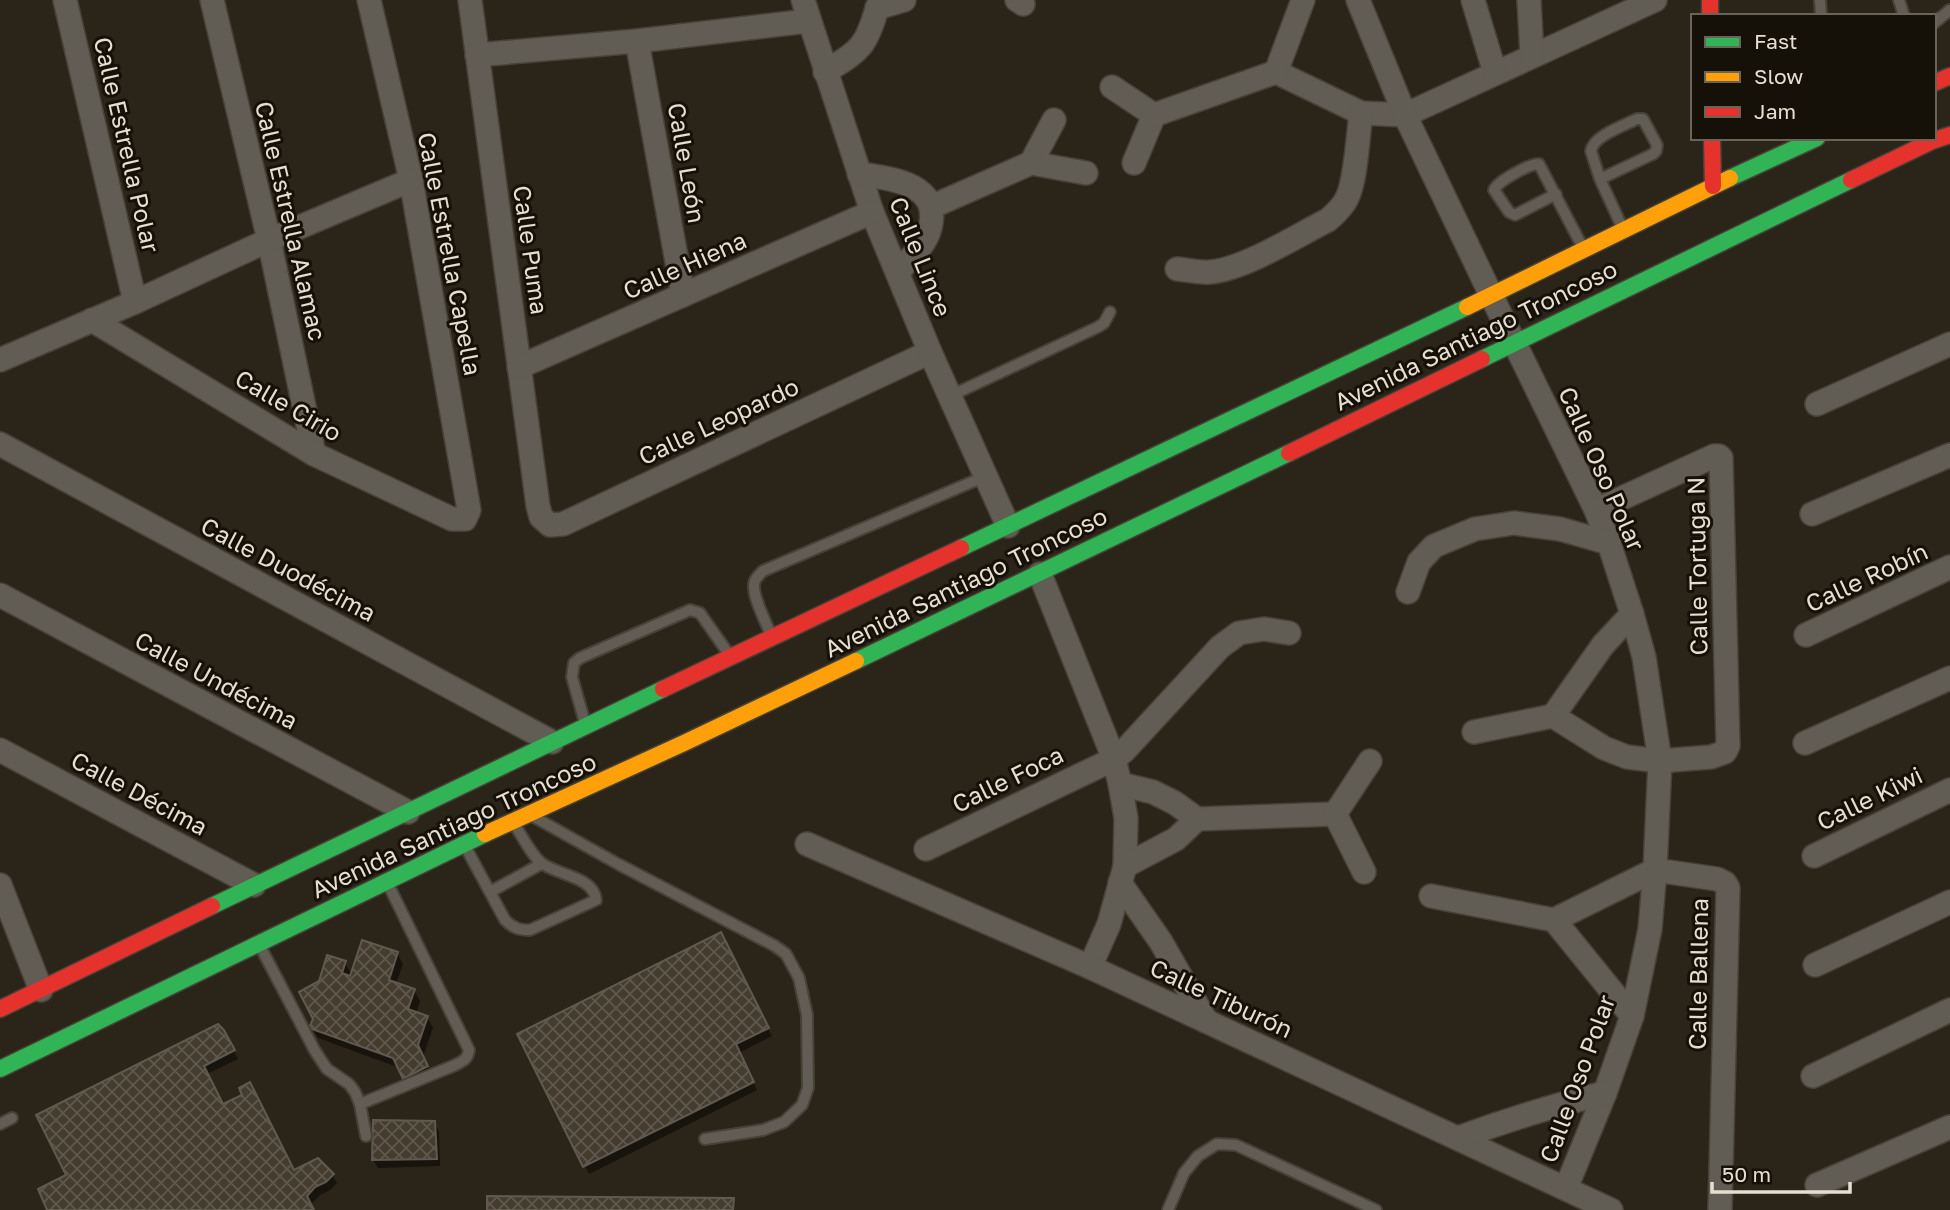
<svg xmlns="http://www.w3.org/2000/svg" width="1950" height="1210" viewBox="0 0 1950 1210" font-family="'Golos Text',sans-serif">
<style>
.shadow{fill:#0007}
.building{fill:url(#building-cross-hatch);stroke:#5f5a50;stroke-width:2}
.lines{fill:none;stroke-linecap:round;stroke-linejoin:round}
.lane-casing{stroke:#474238;stroke-width:14}
.street-casing{stroke:#474238;stroke-width:26}
.fast-casing{stroke:#474238;stroke-width:19}
.slow-casing{stroke:#474238;stroke-width:19}
.jam-casing{stroke:#474238;stroke-width:19}
.lane{stroke:#615c54;stroke-width:10}
.street{stroke:#615c54;stroke-width:23}
.fast{stroke:#30b455;stroke-width:16}
.slow{stroke:#ff9f0a;stroke-width:16}
.jam{stroke:#e5322d;stroke-width:16}
.labels{text-anchor:middle;stroke-width:6;stroke-linejoin:round;paint-order:stroke}
.street-label{font-size:24px;fill:#e6ded1;stroke:#161108}
</style>
<defs>
<pattern id="building-cross-hatch" width="8" height="8" patternUnits="userSpaceOnUse" patternTransform="scale(1.75)"><rect width="8" height="8" fill="#443c2f"/><path d="M0 0l8 8M0 8l8-8" fill="none" stroke="#5f584c"/></pattern>
</defs>
<rect width="100%" height="100%" fill="#2b2519"/>
<g class="shadow">
<polygon points="725,942 772,1036 739,1053 757,1090 589,1174 519,1035"/>
<polygon points="397,953 403,964 396,984 414,990 420,1001 416,1014 427,1017 433,1028 423,1057 433,1078 411,1089 400,1068 318,1038 311,1027 320,983 345,963 352,975"/>
<polygon points="228,1040 238,1059 207,1074 222,1106 294,1172 332,1175 337,1183 330,1190 320,1195 310,1205 312,1210 50,1210 68,1176"/>
<polygon points="434,1123 439,1131 440,1166 378,1168 373,1160"/>
</g>
<g class="building">
<polygon points="721,932 769,1028 736,1044 754,1082 583,1167 517,1034"/>
<polygon points="362,940 398,952 389,980 415,989 408,1009 428,1016 418,1045 428,1066 403,1079 393,1058 309,1028 313,1019 299,992 319,981 327,955 346,961 342,973 350,976"/>
<polygon points="218,1024 224,1030 235,1050 204,1066 223,1104 242,1095 239,1088 250,1082 294,1170 318,1158 334,1174 326,1182 315,1187 307,1196 314,1210 47,1210 38,1189 66,1175 36,1115"/>
<polygon points="373,1120 435,1121 437,1159 372,1160"/>
<polygon points="487,1196 734,1198 733,1210 487,1210"/>
</g>
<g class="lines">
<g class="lane-casing">
<g id="lane">
<polyline points="1820,0 1821,16"/>
<polyline points="1899,0 1904,16"/>
<polyline points="1934,23 1950,10"/>
<path d="M1600,179L1653,154L1656,151L1657,145L1643,119H1637C1623,126 1593,136 1591,151L1600,179L1622,227"/>
<path d="M1556,194L1515,215L1509,212L1494,190C1498,181 1529,164 1539,164L1582,246"/>
<polyline points="950,396 1098,327 1104,323 1110,312"/>
<path d="M771,635C766,622 753,598 754,585C754,579 759,575 763,571L986,476"/>
<polyline points="585,723 572,677 574,663 580,658 690,610 700,613 728,653"/>
<polyline points="534,817 618,864 775,946 786,954 799,978 807,1015 808,1088 802,1105 784,1122 763,1130 705,1139"/>
<path d="M465,846L505,920C513,928 519,930 530,930L596,900C594,877 558,875 543,864C533,858 521,834 514,824"/>
<polyline points="490,892 541,864"/>
<polyline points="260,946 315,1051 327,1069 349,1084 355,1092 360,1104 366,1136"/>
<path d="M360,1104L453,1066C461,1062 468,1060 469,1050L389,886"/>
<polyline points="0,1124 12,1118"/>
<polyline points="1168,1210 1184,1173 1198,1156 1217,1144 1236,1145 1376,1210"/>
</g>
</g>
<g class="street-casing">
<g id="street">
<polyline points="65,0 135,302"/>
<polyline points="212,0 269,240 314,454"/>
<polyline points="470,0 538,506 541,517 550,525 563,524 930,352"/>
<polyline points="803,0 872,212 930,352 1008,526"/>
<polyline points="1017,0 1023,4"/>
<polyline points="1303,0 1276,72 1361,113 1405,115 1655,0"/>
<polyline points="1358,0 1405,115 1491,295 1596,510 1609,543 1632,614 1644,657 1660,761 1655,870 1650,929 1632,1016 1605,1093 1566,1188"/>
<polyline points="1473,0 1495,73"/>
<polyline points="1529,0 1532,56"/>
<polyline points="877,8 904,0"/>
<polyline points="637,41 683,295"/>
<polyline points="477,55 637,41 808,21"/>
<path d="M825,72C859,51 866,48 877,8"/>
<polyline points="1112,87 1154,115 1134,163"/>
<polyline points="1154,115 1276,72"/>
<polyline points="1054,120 1031,163 1086,173"/>
<path d="M859,174C889,178 942,183 930,228C926,245 909,259 898,272"/>
<polyline points="931,207 1031,163"/>
<path d="M1177,269C1188,270 1199,273 1210,272C1245,269 1296,236 1328,220C1335,214 1343,207 1347,198C1356,180 1358,135 1361,113"/>
<polyline points="92,320 314,454 452,519 465,519 469,510 411,180 369,0"/>
<polyline points="0,360 135,302 269,240 411,180"/>
<polyline points="519,367 872,212"/>
<polyline points="1817,404 1950,344"/>
<polyline points="0,444 552,742"/>
<polyline points="1812,514 1950,455"/>
<polyline points="1040,574 1114,759 1120,784 1126,818 1125,866 1109,924 1090,967"/>
<polyline points="1408,592 1419,562 1434,546 1475,529 1514,523 1560,529 1609,543"/>
<polyline points="0,595 408,812"/>
<polyline points="1806,635 1950,567"/>
<polyline points="1553,716 1603,645 1632,614"/>
<polyline points="1474,732 1553,716 1604,748 1627,757 1660,761 1711,757 1725,752 1728,746 1721,458 1719,456 1714,456 1596,510"/>
<polyline points="1805,743 1950,678"/>
<polyline points="0,750 254,885"/>
<polyline points="1120,784 1153,792 1175,803 1197,819 1335,814 1370,761"/>
<polyline points="1335,814 1364,872"/>
<polyline points="807,844 1090,967 1611,1210"/>
<polyline points="926,849 1114,759 1125,750 1220,647 1239,633 1264,629 1289,633"/>
<polyline points="1814,856 1950,790"/>
<polyline points="1125,866 1176,839 1197,819"/>
<polyline points="1120,883 1161,942 1206,1021"/>
<polyline points="0,885 41,990"/>
<polyline points="1431,896 1554,920 1655,870 1717,879 1725,883 1728,888 1720,1210"/>
<polyline points="1554,920 1632,1016"/>
<polyline points="1815,965 1950,902"/>
<polyline points="1813,1076 1950,1010"/>
<path d="M1458,1138C1507,1120 1555,1105 1605,1093"/>
<polyline points="1817,1185 1950,1127"/>
</g>
</g>
<g class="fast-casing">
<g id="fast">
<polyline points="1730,178 1817,138"/>
<polyline points="1482,359 1851,180"/>
<polyline points="961,548 1467,307"/>
<polyline points="856,661 1289,453"/>
<polyline points="212,906 663,689"/>
<polyline points="0,1069 485,834"/>
</g>
</g>
<g class="slow-casing">
<g id="slow">
<polyline points="1467,307 1730,178"/>
<polyline points="485,834 684,743 856,661"/>
</g>
</g>
<g class="jam-casing">
<g id="jam">
<polyline points="1710,0 1710,16"/>
<polyline points="1934,83 1950,76"/>
<polyline points="1712,138 1713,186"/>
<polyline points="1851,180 1932,141 1950,135"/>
<polyline points="1289,453 1482,359"/>
<polyline points="663,689 961,548"/>
<polyline points="0,1009 212,906"/>
</g>
</g>
<use href="#lane" class="lane"/>
<use href="#street" class="street"/>
<use href="#fast" class="fast"/>
<use href="#slow" class="slow"/>
<use href="#jam" class="jam"/>
</g>
<g class="labels">
<g class="street-label">
<text transform="translate(126 145) rotate(77)" y="8">Calle Estrella Polar</text>
<text transform="translate(686 163) rotate(80)" y="8">Calle León</text>
<text transform="translate(290 221) rotate(77)" y="8">Calle Estrella Alamac</text>
<text transform="translate(530 250) rotate(82)" y="8">Calle Puma</text>
<text transform="translate(449 254) rotate(79)" y="8">Calle Estrella Capella</text>
<text transform="translate(920 257) rotate(68)" y="8">Calle Lince</text>
<text transform="translate(685 266) rotate(-24)" y="8">Calle Hiena</text>
<text transform="translate(1476 336) rotate(-26)" y="8">Avenida Santiago Troncoso</text>
<text transform="translate(288 406) rotate(30)" y="8">Calle Cirio</text>
<text transform="translate(719 422) rotate(-25)" y="8">Calle Leopardo</text>
<text transform="translate(1601 469) rotate(66)" y="8">Calle Oso Polar</text>
<text transform="translate(1698 566) rotate(-91)" y="8">Calle Tortuga N</text>
<text transform="translate(288 570) rotate(28)" y="8">Calle Duodécima</text>
<text transform="translate(1867 578) rotate(-25)" y="8">Calle Robín</text>
<text transform="translate(966 583) rotate(-26)" y="8">Avenida Santiago Troncoso</text>
<text transform="translate(216 681) rotate(28)" y="8">Calle Undécima</text>
<text transform="translate(1008 780) rotate(-26)" y="8">Calle Foca</text>
<text transform="translate(139 794) rotate(28)" y="8">Calle Décima</text>
<text transform="translate(1870 799) rotate(-26)" y="8">Calle Kiwi</text>
<text transform="translate(454 826) rotate(-25)" y="8">Avenida Santiago Troncoso</text>
<text transform="translate(1699 974) rotate(-89)" y="8">Calle Ballena</text>
<text transform="translate(1221 999) rotate(25)" y="8">Calle Tiburón</text>
<text transform="translate(1578 1079) rotate(-70)" y="8">Calle Oso Polar</text>
</g>
</g>
<rect x="1691" y="14" width="245" height="126" fill="#161108" stroke="#696358" stroke-width="2"/>
<rect x="1705" y="37" width="35" height="10" fill="#30b455" stroke="#696358" stroke-width="2"/>
<text x="1754" y="49" font-size="21" fill="#e6ded1">Fast</text>
<rect x="1705" y="72" width="35" height="10" fill="#ff9f0a" stroke="#696358" stroke-width="2"/>
<text x="1754" y="84" font-size="21" fill="#e6ded1">Slow</text>
<rect x="1705" y="107" width="35" height="10" fill="#e5322d" stroke="#696358" stroke-width="2"/>
<text x="1754" y="119" font-size="21" fill="#e6ded1">Jam</text>
<path d="M1712 1182v10h138v-10" fill="none" stroke="#e6ded1" stroke-width="3.5"/>
<text x="1722" y="1182" font-size="21" fill="#e6ded1" stroke="#161108" stroke-width="5" paint-order="stroke">50 m</text>
</svg>
